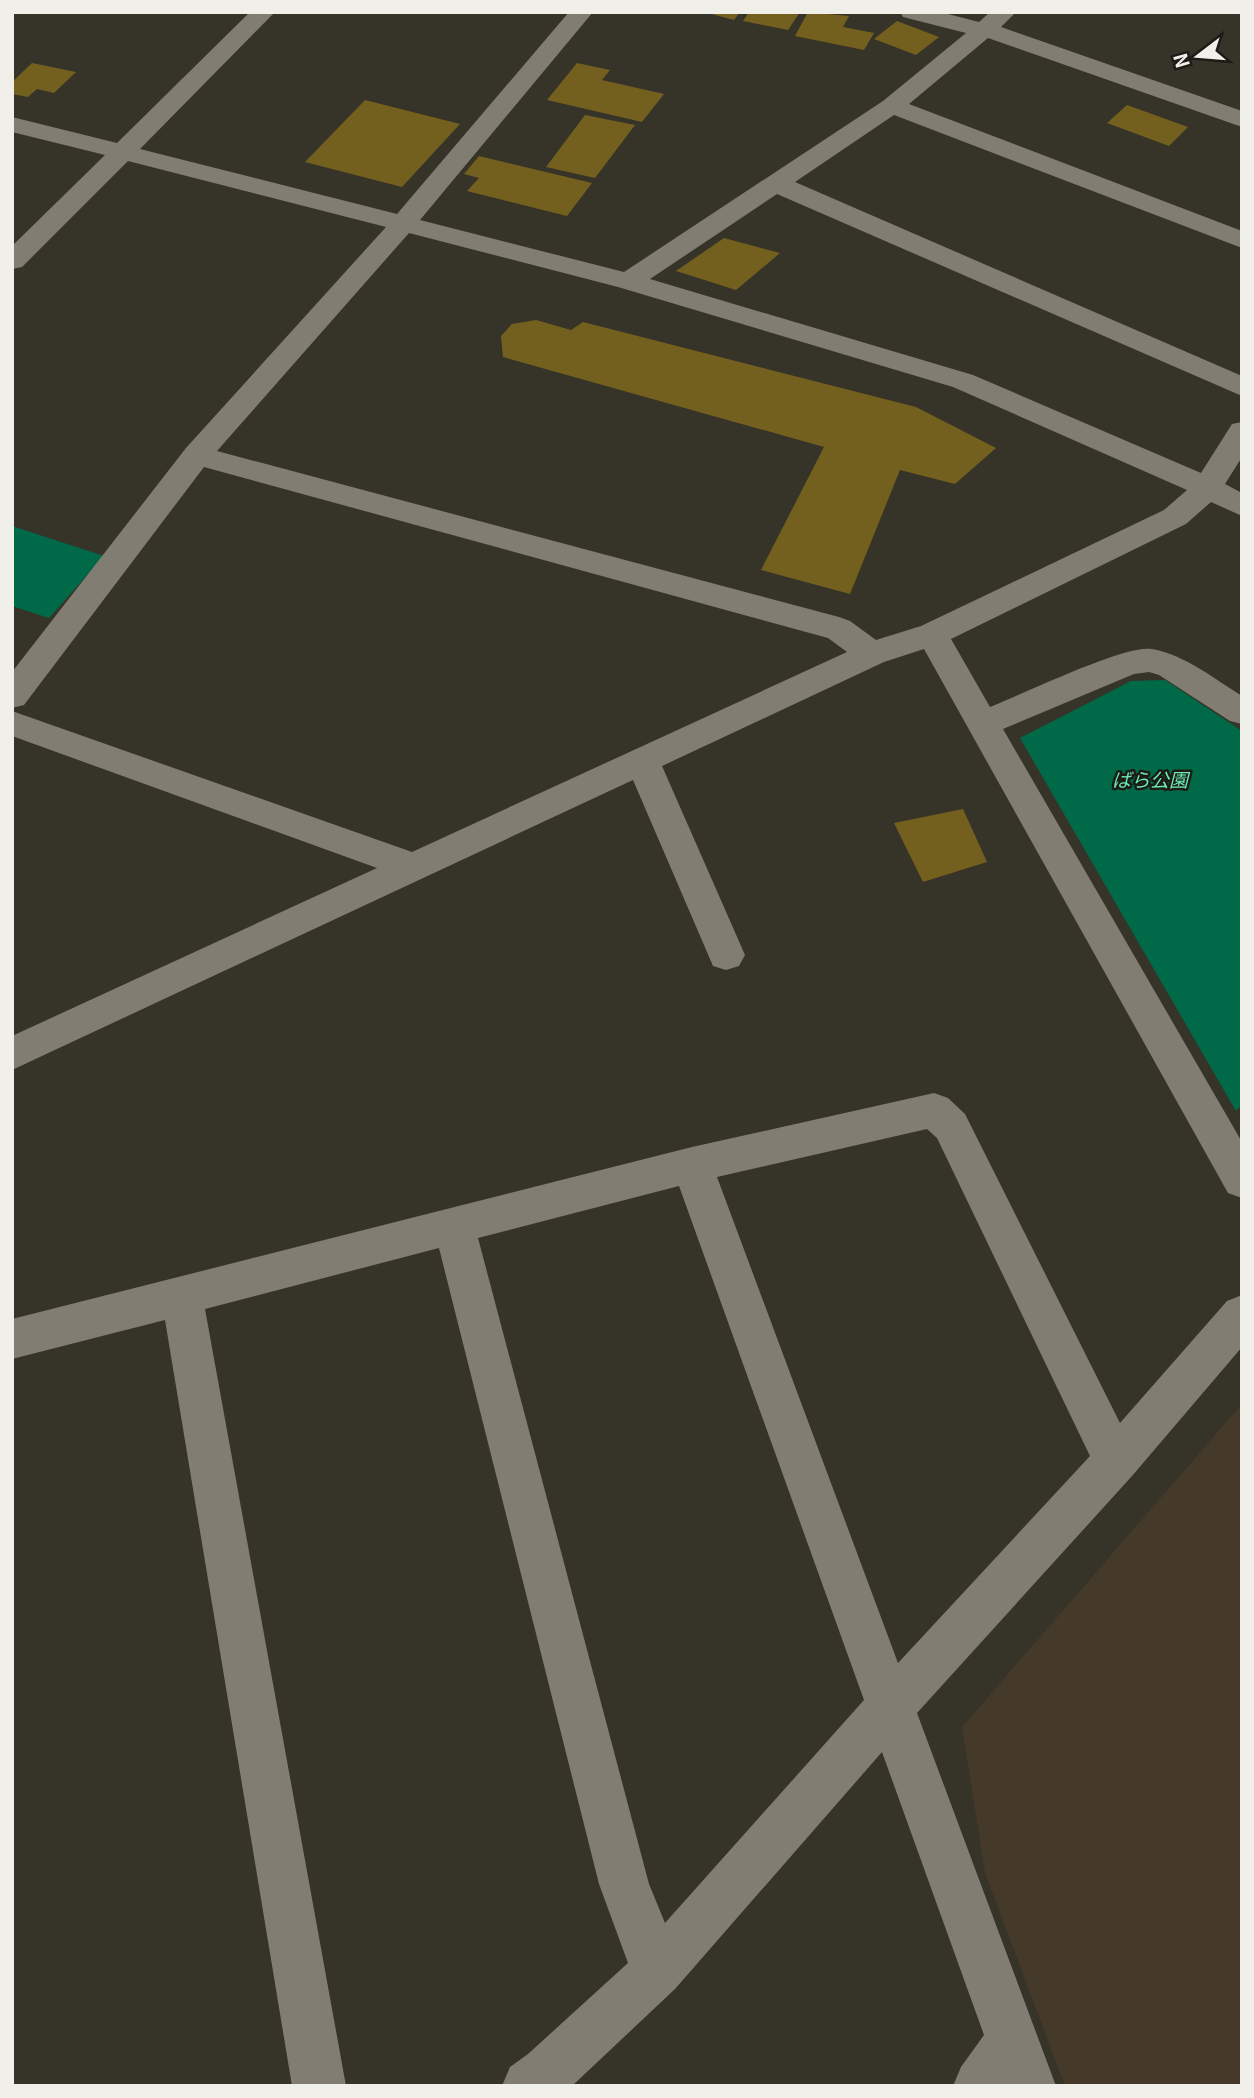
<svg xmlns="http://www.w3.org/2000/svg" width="1254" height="2098" viewBox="0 0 1254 2098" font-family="Georgia,'Noto Sans JP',serif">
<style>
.education{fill:#45392a}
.green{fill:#006a48}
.building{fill:#73601e}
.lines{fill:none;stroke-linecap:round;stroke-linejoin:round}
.minor{fill:#817d72;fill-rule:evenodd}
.labels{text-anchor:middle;stroke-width:5;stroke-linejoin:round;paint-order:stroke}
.park-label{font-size:19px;font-style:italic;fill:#6cebb4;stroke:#1c1b16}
</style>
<rect width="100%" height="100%" fill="#363329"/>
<polygon class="education" points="1242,1404 1242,2086 1065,2086 985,1873 962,1727"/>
<g class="green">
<polygon points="12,526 104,556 49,618 12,606"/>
<polygon points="1165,680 1242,731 1242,1105 1236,1111 1020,738 1131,681"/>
</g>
<g class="building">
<polygon points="704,12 740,12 734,20"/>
<polygon points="749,12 800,12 788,30 743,21"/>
<polygon points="808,12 849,16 843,27 874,33 864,50 795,36"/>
<polygon points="897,21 939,37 916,55 874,39"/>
<polygon points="32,63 76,72 54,93 37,89 28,97 12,94 12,82"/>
<polygon points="577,63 610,70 602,80 664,94 642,122 547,100"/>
<polygon points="365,100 460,124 402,187 305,162"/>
<polygon points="1127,105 1188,127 1169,146 1107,123"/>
<polygon points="585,115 635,125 595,178 546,167"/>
<polygon points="479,156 592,183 567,216 467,191 479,178 464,174"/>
<polygon points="724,238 780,253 736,290 676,271"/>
<polygon points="536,320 571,330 583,322 916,407 996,448 955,484 900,470 850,594 761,570 824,447 503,357 501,336 512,324"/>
<polygon points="963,809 987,862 923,882 894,823"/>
</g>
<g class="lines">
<g class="minor">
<path d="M250,12H275L140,149L397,214L569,12H593L420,220L624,272L883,101L966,33L903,17L900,12H940L979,22L990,12H1016L1001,27L1242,111V127L988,38L909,104L1242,231V248L894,115L795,182L1242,376V396L777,194L650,279L973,375L1201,473L1232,424L1242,422V457L1225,484L1242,493V516L1211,502L1186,524L951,639L990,707C1021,695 1125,644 1152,649C1185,655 1213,678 1242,696V724L1230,721L1159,675L1149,672L1134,674L1003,729L1242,1142V1198L1228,1193L924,649L884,662L662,766L745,955L739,966L726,970L713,966L633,780L12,1070V1036L377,868L12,736V711L412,852L847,652L828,638L204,467L24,705L12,708V672L186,448L386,227L128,161L22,267L12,269V246L105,155L12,132V117L117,143ZM409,233L618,287L953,387L1187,490L1164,510L921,626L876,640L850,621L839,617L217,451Z"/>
<path d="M934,1093L948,1098L965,1114L1120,1423L1227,1301L1242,1295V1347L1132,1476L917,1713L1056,2086H953L961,2067L984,2035L882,1752L675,1989L572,2086H502L510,2067L528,2054L628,1963L599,1884L439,1248L205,1309L346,2086H292L165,1320L12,1359V1319L692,1147ZM927,1129L937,1138L1090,1456L898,1663L717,1177ZM679,1186L864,1700L665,1923L649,1884L478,1238Z"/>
</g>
</g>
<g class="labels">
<g class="park-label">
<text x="1150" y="787">ばら公園</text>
</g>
</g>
<rect width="1254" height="2098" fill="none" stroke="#f1efe9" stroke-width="28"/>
<g transform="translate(1198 56) rotate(254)" stroke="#1c1b16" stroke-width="5" paint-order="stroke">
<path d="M0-5L12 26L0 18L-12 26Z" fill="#f1efe9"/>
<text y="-10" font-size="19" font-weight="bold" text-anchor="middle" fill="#f1efe9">N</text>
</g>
</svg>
